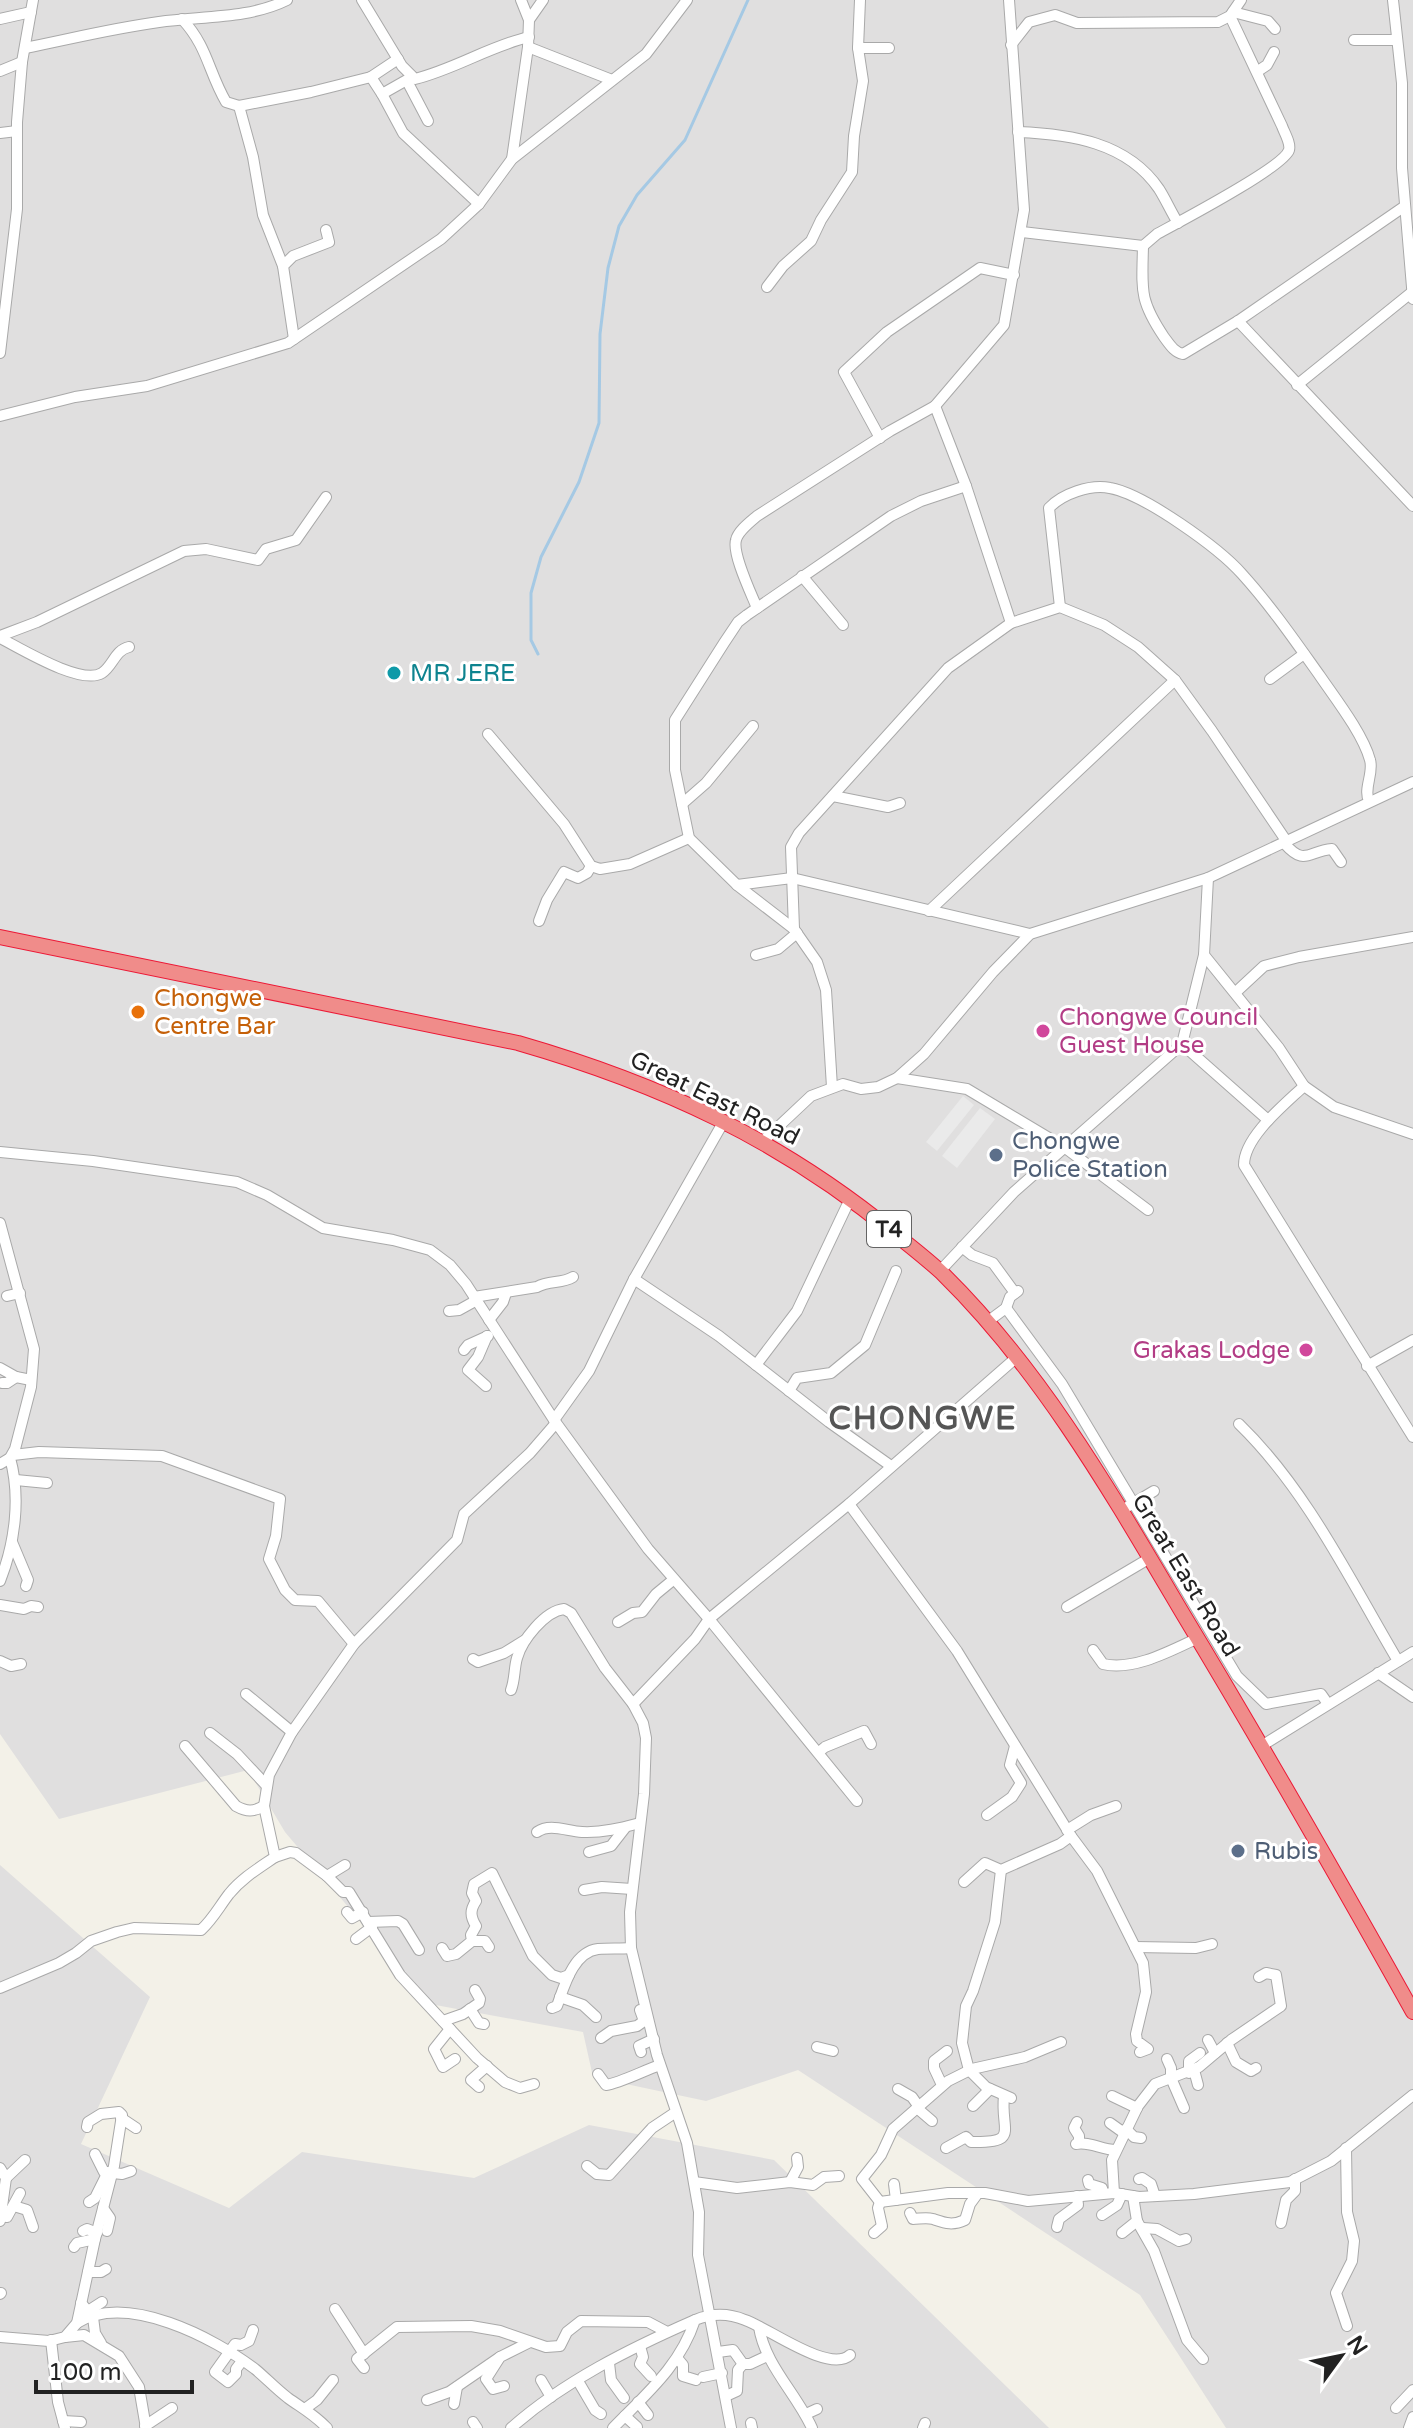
<svg xmlns="http://www.w3.org/2000/svg" width="1413" height="2428" viewBox="0 0 1413 2428" font-family="'Varela Round',sans-serif">
<style>
.residential{fill:#e0dfdf}
.parking{fill:#eaeaea}
.lines{fill:none;stroke-linecap:round;stroke-linejoin:round}
.stream{stroke:#a5c9e4;stroke-width:3}
.minor-casing{stroke:#a9a9a9;stroke-width:12}
.highway-casing{stroke:#ec1936;stroke-width:16}
.minor{stroke:#fff;stroke-width:10}
.highway{stroke:#f08c8a;stroke-width:14}
.culture-dot{fill:#0f9aa8;stroke:#fff;stroke-width:3}
.food-dot{fill:#e8710a;stroke:#fff;stroke-width:3}
.hotel-dot{fill:#d1479c;stroke:#fff;stroke-width:3}
.service-dot{fill:#5c6f8a;stroke:#fff;stroke-width:3}
.labels{text-anchor:middle;stroke-width:6;stroke-linejoin:round;paint-order:stroke}
.shield{fill:#fff;stroke:#646464;stroke-width:2}
.shield-label{font-size:22px;font-weight:bold;fill:#222}
.culture-label{font-size:24px;fill:#0d838f;stroke:#fff;text-anchor:start}
.food-label{font-size:24px;fill:#c56008;stroke:#fff;text-anchor:start}
.hotel-label{font-size:24px;fill:#b23c85;stroke:#fff;text-anchor:start}
.street-label{font-size:24px;fill:#222;stroke:#fff}
.service-label{font-size:24px;fill:#4e5e75;stroke:#fff;text-anchor:start}
.district-label{font-size:32px;font-weight:bold;letter-spacing:2px;fill:#555;stroke:#fff}
</style>
<rect width="100%" height="100%" fill="#f3f1e8"/>
<g class="residential">
<polygon points="0,0 1413,0 1413,2428 1226,2428 1140,2295 798,2070 706,2101 593,2077 583,2032 430,2004 285,1832 248,1770 59,1819 0,1734"/>
<polygon points="0,1865 150,1997 81,2144 229,2208 302,2152 474,2178 589,2125 774,2160 1049,2428 0,2428"/>
</g>
<g class="parking">
<polygon points="963,1096 974,1105 937,1151 926,1142"/>
<polygon points="980,1108 995,1119 957,1168 942,1156"/>
</g>
<g class="lines">
<polyline class="stream" points="538,654 531,640 531,593 541,557 579,482 599,423 600,334 608,268 619,226 637,195 685,140 748,0"/>
<g class="minor-casing">
<g id="minor">
<path d="M362,0L402,66L415,79C455,69 490,46 529,37"/>
<polyline points="521,0 529,20"/>
<polyline points="1393,0 1402,83 1402,168 1413,299"/>
<polyline points="1233,12 1268,21 1275,29"/>
<polyline points="0,19 31,12"/>
<path d="M182,19C208,47 208,71 226,102L239,106L253,157L263,215L283,266"/>
<polyline points="1354,40 1396,40"/>
<polyline points="1011,45 1029,22 1055,15 1077,23 1218,22 1230,16 1241,0"/>
<polyline points="528,47 612,80"/>
<path d="M25,48C70,39 114,28 159,22C201,16 249,19 287,0"/>
<polyline points="858,48 889,48"/>
<polyline points="398,59 371,77 382,94 412,77"/>
<polyline points="0,71 22,62"/>
<polyline points="1258,71 1267,65 1274,52"/>
<polyline points="407,81 428,121"/>
<polyline points="382,94 403,133 479,204"/>
<polyline points="239,106 311,92 371,77"/>
<path d="M1018,132C1070,134 1127,142 1159,189C1166,200 1171,212 1178,223"/>
<polyline points="0,133 17,131"/>
<polyline points="512,159 528,47 529,20 543,0"/>
<path d="M1022,232L1143,246L1157,234C1177,223 1284,167 1289,150C1291,143 1284,132 1282,126L1230,16"/>
<path d="M1143,246C1142,290 1139,300 1164,337C1170,345 1174,352 1183,354L1238,321L1405,206"/>
<polyline points="767,287 783,266 811,241 821,220 852,172 854,136 863,81 858,48 860,0"/>
<polyline points="1238,321 1413,506"/>
<polyline points="294,339 283,266 293,256 329,242 326,230"/>
<polyline points="0,353 17,209 17,122 22,62 33,0"/>
<polyline points="1297,385 1411,293"/>
<polyline points="935,406 966,486 1011,623"/>
<polyline points="0,416 75,397 147,386 288,343 441,239 479,204 512,159 646,54 687,0"/>
<polyline points="880,438 844,372 887,332 980,268 1014,275"/>
<polyline points="802,576 843,625"/>
<path d="M1060,607L1049,508C1062,494 1090,484 1110,488C1144,494 1219,548 1242,574C1271,606 1295,641 1320,676C1335,698 1363,734 1370,760C1374,773 1363,789 1369,801"/>
<path d="M757,608C751,593 732,554 736,540C738,531 750,522 757,516L890,431L935,406L1004,325L1024,210L1009,0"/>
<polyline points="0,636 37,622 184,551 206,549 258,560 266,549 296,540 326,497"/>
<path d="M0,638C20,648 81,686 102,673C113,666 115,650 129,647"/>
<polyline points="1270,679 1304,654"/>
<polyline points="488,734 564,824 591,866 600,869 630,864 689,838"/>
<polyline points="833,796 888,807 900,803"/>
<polyline points="682,804 706,783 753,726"/>
<path d="M1284,843C1305,867 1308,851 1332,849L1341,862"/>
<polyline points="737,885 792,878 1030,934"/>
<polyline points="929,911 1175,680"/>
<polyline points="539,921 547,900 564,872 578,878 587,873 591,866"/>
<polyline points="794,929 791,847 799,833 948,668 1011,623 1060,607 1104,625 1138,647 1175,680 1212,731 1287,842"/>
<polyline points="756,955 778,949 797,933"/>
<polyline points="1204,955 1279,1048 1304,1086 1334,1107 1413,1134"/>
<polyline points="1236,992 1264,966 1299,957 1413,937"/>
<polyline points="1182,1044 1268,1120"/>
<polyline points="897,1078 967,1089 1064,1147 1148,1210"/>
<path d="M1304,1086C1284,1105 1244,1137 1244,1165L1413,1437"/>
<polyline points="832,1087 826,990 817,962 794,929 737,885 689,838 675,770 675,720 724,643 738,622 747,615 891,516 921,501 966,486"/>
<polyline points="762,1142 811,1096 843,1084 861,1089 878,1087 897,1078 924,1054 993,972 1030,934 1208,878 1413,782"/>
<polyline points="0,1152 93,1161 237,1182 267,1195 323,1228 393,1240 430,1250 450,1265 466,1284 554,1420 648,1549 709,1619 857,1801"/>
<polyline points="0,1223 34,1349 31,1387 15,1449 10,1458 0,1464"/>
<polyline points="962,1247 972,1255 993,1263 1015,1293"/>
<polyline points="940,1271 1014,1192 1182,1044 1204,955 1208,878"/>
<polyline points="634,1279 719,1336 829,1422 891,1466"/>
<polyline points="7,1296 20,1293"/>
<path d="M474,1297L537,1287C549,1280 562,1284 573,1277"/>
<polyline points="1006,1308 1062,1384 1237,1676 1266,1704 1321,1694 1328,1704"/>
<polyline points="449,1311 459,1310 477,1300"/>
<polyline points="489,1320 503,1302 506,1293"/>
<polyline points="987,1322 1006,1308 1010,1297 1018,1291"/>
<polyline points="464,1350 468,1345 488,1336"/>
<polyline points="756,1365 797,1311 850,1199"/>
<polyline points="1367,1366 1413,1340"/>
<polyline points="0,1368 16,1377 31,1380"/>
<polyline points="2,1383 7,1383 16,1377"/>
<polyline points="486,1386 468,1370 478,1357 487,1336"/>
<polyline points="789,1391 797,1378 831,1373 865,1345 896,1271"/>
<polyline points="554,1420 589,1371 634,1279 724,1121"/>
<path d="M1239,1424C1307,1490 1350,1580 1398,1661"/>
<polyline points="13,1455 39,1452 162,1456 280,1499 276,1536 269,1559 285,1590 295,1600 318,1601 354,1644"/>
<polyline points="16,1480 47,1483"/>
<polyline points="849,1504 957,1651 1071,1836 1097,1871 1143,1963 1146,1992 1136,2034 1137,2041 1148,2049 1140,2052"/>
<polyline points="1122,1510 1154,1491"/>
<polyline points="12,1542 28,1580 26,1586"/>
<path d="M0,1581C15,1543 21,1497 10,1458"/>
<polyline points="0,1605 24,1609 31,1606 38,1607"/>
<polyline points="1067,1607 1150,1558"/>
<polyline points="618,1622 633,1613 642,1612 656,1594 673,1580"/>
<path d="M1093,1650L1103,1664C1134,1671 1170,1651 1198,1638"/>
<polyline points="473,1659 478,1662 504,1653 525,1640"/>
<polyline points="0,1661 11,1666 21,1664"/>
<polyline points="1378,1673 1413,1697"/>
<path d="M511,1690C515,1680 514,1668 517,1658C522,1640 545,1611 564,1609L571,1613L605,1668L633,1704L643,1723L646,1738L644,1794L630,1912L631,1948L657,2055L687,2143L699,2212L698,2255L731,2428"/>
<polyline points="246,1694 292,1732"/>
<polyline points="633,1704 695,1639 709,1619 849,1504 1017,1357"/>
<polyline points="210,1733 237,1754 267,1786"/>
<polyline points="1263,1745 1413,1652"/>
<path d="M185,1746L236,1806C247,1812 253,1812 264,1806"/>
<polyline points="819,1752 825,1747 864,1731 871,1744"/>
<polyline points="987,1815 1012,1797 1021,1783 1010,1765 1015,1746"/>
<polyline points="1067,1830 1091,1815 1116,1806"/>
<path d="M537,1832C550,1823 566,1831 582,1832C602,1833 621,1828 640,1823"/>
<polyline points="589,1852 611,1846 625,1828"/>
<polyline points="275,1857 290,1852 296,1853 327,1876 345,1865"/>
<polyline points="1001,1870 995,1922 973,1991 966,2006 962,2043 969,2070 986,2087 1011,2098"/>
<polyline points="327,1876 343,1892 349,1892 400,1975 477,2058 505,2082 520,2088 534,2084"/>
<polyline points="964,1882 985,1863 1001,1870 1060,1844 1071,1836"/>
<polyline points="584,1890 602,1887 632,1889"/>
<polyline points="347,1912 352,1918 363,1912"/>
<polyline points="368,1922 398,1921 403,1924 419,1950"/>
<polyline points="356,1939 372,1927"/>
<polyline points="472,1941 485,1941 489,1947"/>
<polyline points="1135,1947 1196,1948 1212,1944"/>
<path d="M442,1948L447,1956L456,1954L472,1941L471,1935L476,1926C470,1916 470,1910 476,1901L472,1893L474,1884L492,1873L533,1956L552,1975L561,1978L569,1975"/>
<path d="M0,1988L59,1963L76,1953L91,1941L117,1932L134,1928L201,1930C213,1919 219,1907 229,1894C242,1878 259,1868 275,1857L264,1806L269,1775L292,1732L354,1644L457,1540L464,1514L530,1453L556,1423"/>
<polyline points="560,1997 583,2005 596,2017"/>
<path d="M552,2008L557,2006C564,1987 573,1952 598,1949C609,1948 620,1949 631,1948"/>
<polyline points="470,2009 479,2023 484,2024"/>
<polyline points="443,2021 463,2014 479,2003 480,1999 475,1990"/>
<polyline points="450,2029 434,2049 443,2067 455,2059"/>
<polyline points="601,2038 611,2031 637,2026 644,2021 640,2010"/>
<polyline points="1208,2040 1215,2053"/>
<polyline points="1061,2042 1025,2057 972,2069 948,2081 893,2129 881,2155 862,2179 880,2202 948,2193 985,2193 1028,2201 1114,2193 1139,2197 1194,2194 1290,2182 1331,2161 1413,2095"/>
<polyline points="1227,2043 1236,2062 1251,2071 1256,2068"/>
<polyline points="817,2047 833,2051"/>
<polyline points="641,2052 639,2046 654,2039"/>
<polyline points="1167,2059 1171,2068 1171,2078 1184,2108"/>
<polyline points="1194,2070 1198,2085"/>
<polyline points="1189,2073 1189,2061 1200,2053"/>
<path d="M598,2074L606,2085C620,2083 645,2070 660,2065"/>
<polyline points="942,2085 934,2068 934,2061 947,2051"/>
<polyline points="479,2087 471,2080 487,2066"/>
<polyline points="898,2089 912,2097 919,2107"/>
<polyline points="1112,2096 1137,2108"/>
<polyline points="973,2106 990,2089"/>
<polyline points="918,2109 932,2121"/>
<polyline points="121,2118 136,2128"/>
<polyline points="1077,2122 1074,2128 1079,2136 1079,2143"/>
<polyline points="1110,2123 1124,2133"/>
<polyline points="1126,2129 1134,2137 1141,2138"/>
<path d="M1076,2144C1090,2141 1101,2150 1116,2150"/>
<path d="M946,2148L966,2137L971,2142C1021,2143 1000,2131 1004,2096"/>
<polyline points="1346,2148 1347,2212 1354,2241 1352,2261 1336,2293 1347,2326"/>
<polyline points="95,2154 104,2172 122,2174 131,2171"/>
<polyline points="587,2166 597,2174 609,2175 652,2128 676,2112"/>
<polyline points="0,2168 6,2178 0,2221"/>
<polyline points="6,2178 25,2160"/>
<polyline points="1139,2179 1142,2178 1151,2184 1155,2196"/>
<polyline points="1088,2180 1089,2184 1102,2188 1103,2193"/>
<polyline points="694,2182 737,2188 790,2182 813,2185 824,2177 839,2176"/>
<polyline points="790,2182 798,2167 797,2158"/>
<polyline points="894,2184 896,2200"/>
<polyline points="1114,2193 1112,2160 1138,2106 1155,2084 1199,2067 1231,2040 1281,2006 1276,1975 1266,1973 1259,1977"/>
<polyline points="89,2202 95,2198 108,2172"/>
<polyline points="14,2206 27,2210 33,2227"/>
<polyline points="103,2208 110,2218 107,2231"/>
<path d="M910,2213L913,2219C919,2219 926,2217 933,2219C945,2223 952,2226 965,2220L970,2204L978,2193"/>
<polyline points="1102,2215 1117,2205 1122,2194"/>
<polyline points="0,2216 7,2217 20,2193"/>
<polyline points="1137,2221 1154,2251 1187,2340 1203,2359"/>
<polyline points="1281,2223 1286,2200 1295,2191 1295,2179"/>
<polyline points="1057,2227 1059,2219 1078,2205 1077,2196"/>
<polyline points="1143,2228 1157,2229 1179,2241 1186,2239"/>
<polyline points="83,2231 87,2229 97,2233"/>
<polyline points="874,2233 882,2226 878,2208 880,2202"/>
<polyline points="1122,2233 1137,2221 1133,2196"/>
<polyline points="74,2247 77,2243 95,2239"/>
<polyline points="88,2272 101,2272 106,2269"/>
<polyline points="0,2294 1,2293"/>
<polyline points="81,2303 93,2317 95,2333 101,2343"/>
<polyline points="335,2309 364,2354"/>
<polyline points="88,2311 102,2302"/>
<path d="M77,2323C127,2292 214,2338 255,2369C266,2378 276,2389 288,2398C302,2408 315,2415 327,2428"/>
<path d="M759,2327C765,2365 796,2393 812,2428"/>
<polyline points="0,2337 49,2341 65,2337 77,2323 95,2239 114,2166 122,2115 119,2112 101,2114 88,2122 87,2127"/>
<polyline points="65,2337 84,2335 119,2356 139,2387 146,2428"/>
<polyline points="51,2340 58,2402 65,2428"/>
<polyline points="640,2346 643,2357 640,2364 651,2376"/>
<polyline points="718,2352 733,2350 743,2364 750,2364 767,2356"/>
<polyline points="678,2359 683,2365 683,2376 696,2380"/>
<polyline points="242,2361 236,2369 236,2374 228,2382 215,2372 235,2344 241,2345 249,2341 253,2330"/>
<polyline points="609,2363 611,2380 624,2398"/>
<polyline points="364,2368 357,2359 397,2327 471,2326 500,2331 546,2347 560,2346 567,2332 581,2321 648,2322 667,2332"/>
<polyline points="703,2377 722,2373"/>
<polyline points="541,2380 551,2397"/>
<polyline points="578,2381 595,2410 601,2414"/>
<polyline points="504,2386 493,2389 486,2379 500,2357 530,2342"/>
<polyline points="726,2396 737,2391 738,2370 743,2364"/>
<polyline points="427,2400 449,2392 500,2357"/>
<polyline points="638,2402 648,2415"/>
<polyline points="454,2404 457,2387"/>
<polyline points="306,2408 317,2400 333,2380"/>
<polyline points="1396,2408 1413,2390"/>
<polyline points="806,2414 817,2409"/>
<polyline points="625,2416 637,2427"/>
<polyline points="63,2421 81,2422"/>
<polyline points="473,2422 477,2428"/>
<polyline points="751,2423 752,2428"/>
<polyline points="145,2426 172,2408"/>
<path d="M511,2428C564,2381 631,2348 695,2320"/>
<path d="M613,2428C646,2394 680,2366 695,2320C712,2313 728,2313 745,2320C767,2327 829,2374 850,2355"/>
<polyline points="923,2428 925,2423"/>
<polyline points="1409,2428 1413,2417"/>
</g>
</g>
<g class="highway-casing">
<path id="highway" d="M0,937L518,1043C660,1084 779,1139 894,1233C910,1246 927,1259 942,1273C1042,1371 1112,1494 1183,1614C1262,1745 1338,1878 1413,2012"/>
</g>
<use href="#minor" class="minor"/>
<use href="#highway" class="highway"/>
</g>
<circle class="culture-dot" cx="394" cy="673" r="8"/>
<circle class="food-dot" cx="138" cy="1012" r="8"/>
<g class="hotel-dot">
<circle cx="1043" cy="1031" r="8"/>
<circle cx="1306" cy="1350" r="8"/>
</g>
<g class="service-dot">
<circle cx="996" cy="1155" r="8"/>
<circle cx="1238" cy="1851" r="8"/>
</g>
<g class="labels">
<rect class="shield" x="867" y="1211" width="44" height="36" rx="6"/>
<g class="shield-label">
<text x="889" y="1237">T4</text>
</g>
<g class="culture-label">
<text x="410" y="681">MR JERE</text>
</g>
<g class="food-label">
<text x="154" y="1006">Chongwe<tspan x="154" dy="28">Centre Bar</tspan></text>
</g>
<g class="hotel-label">
<text x="1059" y="1025">Chongwe Council<tspan x="1059" dy="28">Guest House</tspan></text>
<text x="1290" y="1358" text-anchor="end">Grakas Lodge</text>
</g>
<g class="street-label">
<text transform="translate(715 1098) rotate(26)" y="8">Great East Road</text>
<text transform="translate(1186 1575) rotate(59)" y="8">Great East Road</text>
</g>
<g class="service-label">
<text x="1012" y="1149">Chongwe<tspan x="1012" dy="28">Police Station</tspan></text>
<text x="1254" y="1859">Rubis</text>
</g>
<g class="district-label">
<text x="923" y="1429">CHONGWE</text>
</g>
</g>
<g transform="translate(1341 2356) rotate(57)" stroke="#ffffff" stroke-width="6" paint-order="stroke">
<path d="M0-6L14 30L0 20L-14 30Z" fill="#222222"/>
<text y="-12" font-size="22" font-weight="bold" text-anchor="middle" fill="#222222">N</text>
</g>
<path d="M36 2380v12h156v-12" fill="none" stroke="#222222" stroke-width="4"/>
<text x="48" y="2380" font-size="24" fill="#222222" stroke="#ffffff" stroke-width="6" paint-order="stroke">100 m</text>
</svg>
